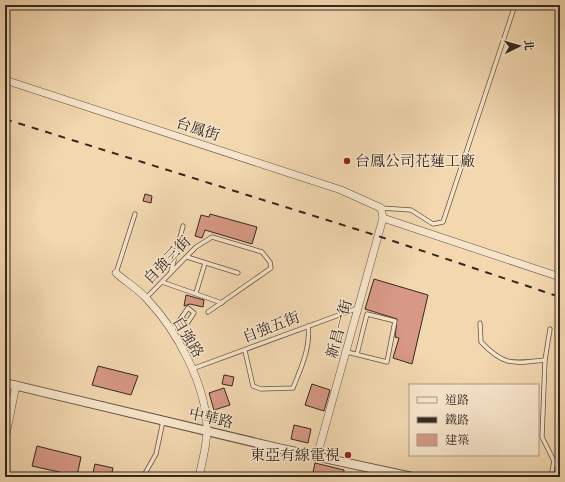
<svg xmlns="http://www.w3.org/2000/svg" width="565" height="482" viewBox="0 0 565 482" font-family="'IM FELL DW Pica','Noto Serif TC',serif">
<style>
.building{fill:#d79885;stroke:#332822}
.lines{fill:none;stroke-linecap:round;stroke-linejoin:round}
.service-casing{stroke:#635445;stroke-width:5}
.minor-casing{stroke:#635445;stroke-width:8}
.tertiary-casing{stroke:#635445;stroke-width:10}
.service{stroke:#f7e5cb;stroke-width:3.5}
.minor{stroke:#f7e5cb;stroke-width:7}
.tertiary{stroke:#f7e5cb;stroke-width:8}
.rail{stroke:#332822;stroke-width:2;stroke-dasharray:7 7;stroke-linecap:butt}
.poi-dot{fill:#8f2418;stroke:#f7e5cb;stroke-width:1.5}
.labels{text-anchor:middle;stroke-width:3;stroke-linejoin:round;paint-order:stroke}
.street-label{font-size:15px;fill:#332822;stroke:#f7e5cb}
.poi-label{font-size:15px;fill:#332822;stroke:#f7e5cb;text-anchor:start}
</style>
<rect width="100%" height="100%" fill="#f2d7af"/>
<filter id="stains"><feTurbulence type="fractalNoise" baseFrequency=".005" numOctaves="4"/><feColorMatrix values="0 0 0 0 .2 0 0 0 0 .09 0 0 0 0 .02 0 0 0 .5 -.17"/></filter>
<radialGradient id="worn" r=".72"><stop offset=".6" stop-color="#630" stop-opacity="0"/><stop offset="1" stop-color="#630" stop-opacity=".3"/></radialGradient>
<g class="building">
<polygon points="145,194 152,196 151,203 143,201"/>
<polygon points="210,214 257,227 252,244 205,230 202,238 195,236 201,215 209,217"/>
<polygon points="374,279 428,295 412,364 393,358 399,338 395,337 397,319 365,309"/>
<polygon points="186,295 204,300 203,307 190,304 184,306"/>
<polygon points="98,366 138,376 131,395 92,385"/>
<polygon points="224,375 234,377 232,386 222,384"/>
<polygon points="312,384 330,390 324,411 305,405"/>
<polygon points="224,388 230,405 214,410 209,393"/>
<polygon points="294,425 311,429 308,443 291,439"/>
<polygon points="37,446 81,457 77,476 32,466"/>
<polygon points="315,463 344,470 343,477 312,477"/>
<polygon points="95,464 113,468 111,477 92,477"/>
</g>
<g class="lines">
<g class="service-casing">
<g id="service">
<polyline points="381,208 411,210 433,224 443,222 515,5"/>
<polyline points="187,257 238,273"/>
<polyline points="171,272 183,226"/>
<polyline points="116,273 135,214"/>
<polyline points="162,282 222,303"/>
<polyline points="196,293 205,263"/>
<polyline points="146,298 196,247 212,237 262,252 270,262 271,268 208,312"/>
<path d="M480,323L481,342C505,367 513,363 545,360"/>
<polyline points="550,329 545,360 542,437 554,461 551,477"/>
<polyline points="172,331 188,308 194,313 188,322 181,318"/>
<path d="M245,351L253,386L261,389L293,388C301,368 311,347 308,326"/>
<polyline points="347,352 387,362 395,321 367,314 357,354"/>
<polyline points="192,369 358,308"/>
<polyline points="143,477 156,454 163,421"/>
</g>
</g>
<g class="minor-casing">
<g id="minor">
<polyline points="5,80 341,190 381,208 383,218 317,456"/>
<polyline points="383,218 560,277"/>
<path d="M116,273C126,282 138,289 147,299C177,331 206,384 207,429C207,445 202,462 199,477"/>
<polyline points="5,440 16,385"/>
</g>
</g>
<g class="tertiary-casing">
<polyline id="tertiary" points="5,383 278,448 412,477"/>
</g>
<use href="#service" class="service"/>
<use href="#minor" class="minor"/>
<use href="#tertiary" class="tertiary"/>
<polyline class="rail" points="5,119 378,236 560,297"/>
</g>
<g class="poi-dot">
<circle cx="347" cy="161" r="4"/>
<circle cx="348" cy="455" r="4"/>
</g>
<g class="labels">
<g class="street-label">
<text transform="translate(198 129) rotate(18)" y="5">台鳳街</text>
<text transform="translate(167 260) rotate(-46)" y="5">自強三街</text>
<text transform="translate(271 327) rotate(-21)" y="5">自強五街</text>
<text transform="translate(339 329) rotate(-75)" y="5">新昌一街</text>
<text transform="translate(188 337) rotate(59)" y="5">自強路</text>
<text transform="translate(211 418) rotate(13)" y="5">中華路</text>
</g>
<g class="poi-label">
<text x="355" y="166">台鳳公司花蓮工廠</text>
<text x="340" y="460" text-anchor="end">東亞有線電視</text>
</g>
</g>
<rect width="565" height="482" fill="none" stroke="#f2d7af" stroke-width="20"/>
<rect x="6" y="6" width="553" height="470" fill="none" stroke="#332822" stroke-width="2"/>
<rect x="10" y="10" width="545" height="462" fill="none" stroke="#332822"/>
<rect x="409" y="384" width="130" height="72" fill="#f7e5cb" stroke="#a99987"/>
<rect x="417" y="397" width="20" height="6" fill="#f7e5cb" stroke="#a99987"/>
<text x="445" y="404" font-size="12" fill="#332822">道路</text>
<rect x="417" y="417" width="20" height="6" fill="#332822" stroke="#a99987"/>
<text x="445" y="424" font-size="12" fill="#332822">鐵路</text>
<rect x="417" y="434" width="20" height="12" fill="#d79885" stroke="#a99987"/>
<text x="445" y="444" font-size="12" fill="#332822">建築</text>
<g transform="translate(519 46) rotate(85)" stroke="#f7e5cb" stroke-width="3" paint-order="stroke">
<path d="M0-3L7 15L0 10L-7 15Z" fill="#332822"/>
<text y="-6" font-size="11" font-weight="bold" text-anchor="middle" fill="#332822">北</text>
</g>
<rect width="100%" height="100%" filter="url(#stains)"/>
<rect width="100%" height="100%" fill="url(#worn)"/>
</svg>
